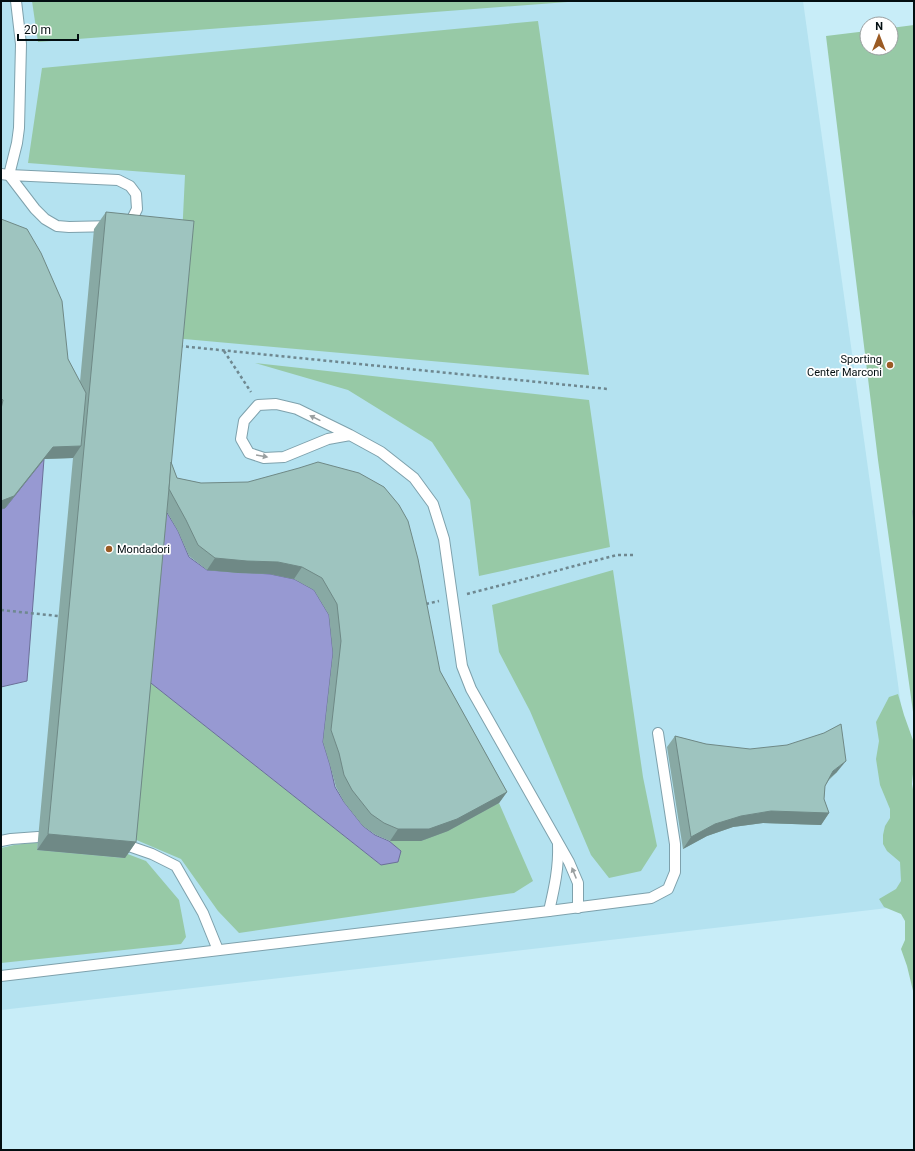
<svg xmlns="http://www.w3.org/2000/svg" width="915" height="1151" viewBox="0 0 915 1151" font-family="Roboto,sans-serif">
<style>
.built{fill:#b4e2f0}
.green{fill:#97c9a6}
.water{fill:#9799d2;stroke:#6b6f98}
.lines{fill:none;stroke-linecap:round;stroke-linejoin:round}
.service-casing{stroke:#7ea1ac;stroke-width:12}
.path{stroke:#6f8890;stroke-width:2.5;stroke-dasharray:3 3;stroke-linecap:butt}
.service{stroke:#fff;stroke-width:10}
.wall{fill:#88a9a4}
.shaded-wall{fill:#6f8986}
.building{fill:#9ec4bf;stroke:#6f8986}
.oneway{fill:#9a9fa0}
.poi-dot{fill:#9b5b24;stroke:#fff;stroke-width:1.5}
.labels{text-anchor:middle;stroke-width:3.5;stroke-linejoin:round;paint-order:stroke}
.poi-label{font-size:11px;fill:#030e11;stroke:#fff;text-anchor:end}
</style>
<rect width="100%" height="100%" fill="#c8edf8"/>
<polygon class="built" points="1,1 803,1 914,799 914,905 1,1010"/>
<g class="green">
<polygon points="32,1 581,1 38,42"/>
<polygon points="538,21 589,375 173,338 182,237 185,175 28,163 42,68"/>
<polygon points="914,25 914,719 878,460 826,36 867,31 867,48 891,48 891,28"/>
<polygon points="255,363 589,400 610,547 479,576 470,500 432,442 348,390"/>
<polygon points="613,570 643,777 657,846 641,871 609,878 591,855 530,711 499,652 492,605"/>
<polygon points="142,676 381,865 401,851 389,841 421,841 499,803 533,881 514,893 239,933 218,911 181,859 127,836"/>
<polygon points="898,694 904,715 914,743 914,764 912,784 914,796 914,995 907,966 901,949 905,940 905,921 901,914 884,907 879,899 896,889 901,881 900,862 887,851 883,844 883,835 885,826 890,818 890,809 880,785 876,759 879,741 876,722 889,697"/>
<polygon points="38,842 37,850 124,858 125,853 146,861 179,900 186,937 181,944 1,963 1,848 14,845"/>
</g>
<g class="water">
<polygon points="44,459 27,681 1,687 1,509 5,508"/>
<polygon points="160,501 178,531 189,557 207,570 270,574 294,579 314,590 329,615 333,653 323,742 330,765 335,787 344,802 363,826 375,835 389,841 401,851 398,862 381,865 142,676"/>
</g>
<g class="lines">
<g class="service-casing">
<g id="service">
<polyline points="1,174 9,175 17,143 19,128 21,44 16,1"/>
<polygon points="9,175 118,180 130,186 136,194 137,209 132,219 125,224 116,226 69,227 57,226 45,219 35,209"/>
<polyline points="350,435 328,439 284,457 264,458 249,453 241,439 244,421 258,405 276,404 297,409 350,435 381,452 414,478 433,504 444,539 462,666 471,689 569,862 578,883 578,908"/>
<polyline points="1,841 11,839 38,837"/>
<polyline points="126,845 152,854 176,866 203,913 218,950"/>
<path d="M549,911C554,889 559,868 558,844"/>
<polyline points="1,976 549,911 651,898 668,889 675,872 675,844 658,733"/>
</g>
</g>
<g class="path">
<polyline points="180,346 608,389"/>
<polyline points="224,351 251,392"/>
<polyline points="467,594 617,555 633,555"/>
<polyline points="426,604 439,601"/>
<polyline points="1,610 58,616"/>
</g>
<use href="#service" class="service"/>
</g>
<g class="wall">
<polygon points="106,212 171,462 177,478 201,483 440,671 507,792 499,803 448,831 421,841 390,841 376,835 363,826 344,802 336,787 330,765 323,742 333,653 329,615 314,590 294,579 270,574 238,573 207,570 189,556 178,531 167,512 136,842 125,858 37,850 73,458 44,459 5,508 1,509 1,219 68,359 80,382 94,229"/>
<polygon points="914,508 914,527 912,511"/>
<polygon points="675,736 706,744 837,772 829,780 825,786 824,799 829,813 821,825 763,823 733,827 707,836 683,849 667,747"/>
</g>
<g class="shaded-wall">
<polygon points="81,446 73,458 44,459 5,508 1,509 1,501 53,447"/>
<polygon points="215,558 278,562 302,567 294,579 270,574 238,573 207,570"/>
<polygon points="846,761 837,772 825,782 833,771"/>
<polygon points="507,792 499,803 448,831 421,841 390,841 398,829"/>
<polygon points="771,811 829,813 821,825 763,823 733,827 707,836 683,849 691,837 715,824 741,816"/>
<polygon points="48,834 136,842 125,858 37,850"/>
</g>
<g class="building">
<polygon points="106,212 194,221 136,842 48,834"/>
<polygon points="1,219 27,229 41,253 62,301 68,359 86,393 81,446 53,447 14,496 1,501 1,409 3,400 1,398"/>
<polygon points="171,462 177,478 201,483 248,482 299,468 318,462 359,473 384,487 399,505 408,521 418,559 440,671 507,792 457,819 429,829 398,829 384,823 371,814 352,790 344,775 339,753 331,730 341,641 337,604 322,578 302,567 278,562 247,561 215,558 198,545 186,520 169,489"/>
<polygon points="841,724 846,761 833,771 825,786 824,799 829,813 771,811 741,816 715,824 691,837 675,736 706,744 750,749 787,745 824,733"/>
</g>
<defs><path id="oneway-solid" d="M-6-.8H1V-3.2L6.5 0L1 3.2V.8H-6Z"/></defs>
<g class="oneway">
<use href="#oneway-solid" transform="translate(315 418) rotate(-154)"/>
<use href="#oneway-solid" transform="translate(262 456) rotate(10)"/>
<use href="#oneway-solid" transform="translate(574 873) rotate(-112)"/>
</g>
<g class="poi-dot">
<circle cx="890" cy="365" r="4"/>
<circle cx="109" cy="549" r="4"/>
</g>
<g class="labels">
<g class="poi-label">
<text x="882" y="363">Sporting<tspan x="882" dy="13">Center Marconi</tspan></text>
<text x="117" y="553" text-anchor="start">Mondadori</text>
</g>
</g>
<rect width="915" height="1151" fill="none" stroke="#030e11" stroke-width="4"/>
<g transform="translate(879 36)"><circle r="19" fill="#ffffff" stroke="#9a9fa0"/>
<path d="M0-3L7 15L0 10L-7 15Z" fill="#9b5b24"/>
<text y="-6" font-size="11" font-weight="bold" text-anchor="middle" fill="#030e11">N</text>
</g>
<path d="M18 34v6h60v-6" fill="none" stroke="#030e11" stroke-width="2"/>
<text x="24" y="34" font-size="12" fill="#030e11" stroke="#ffffff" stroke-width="3" paint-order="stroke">20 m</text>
</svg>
